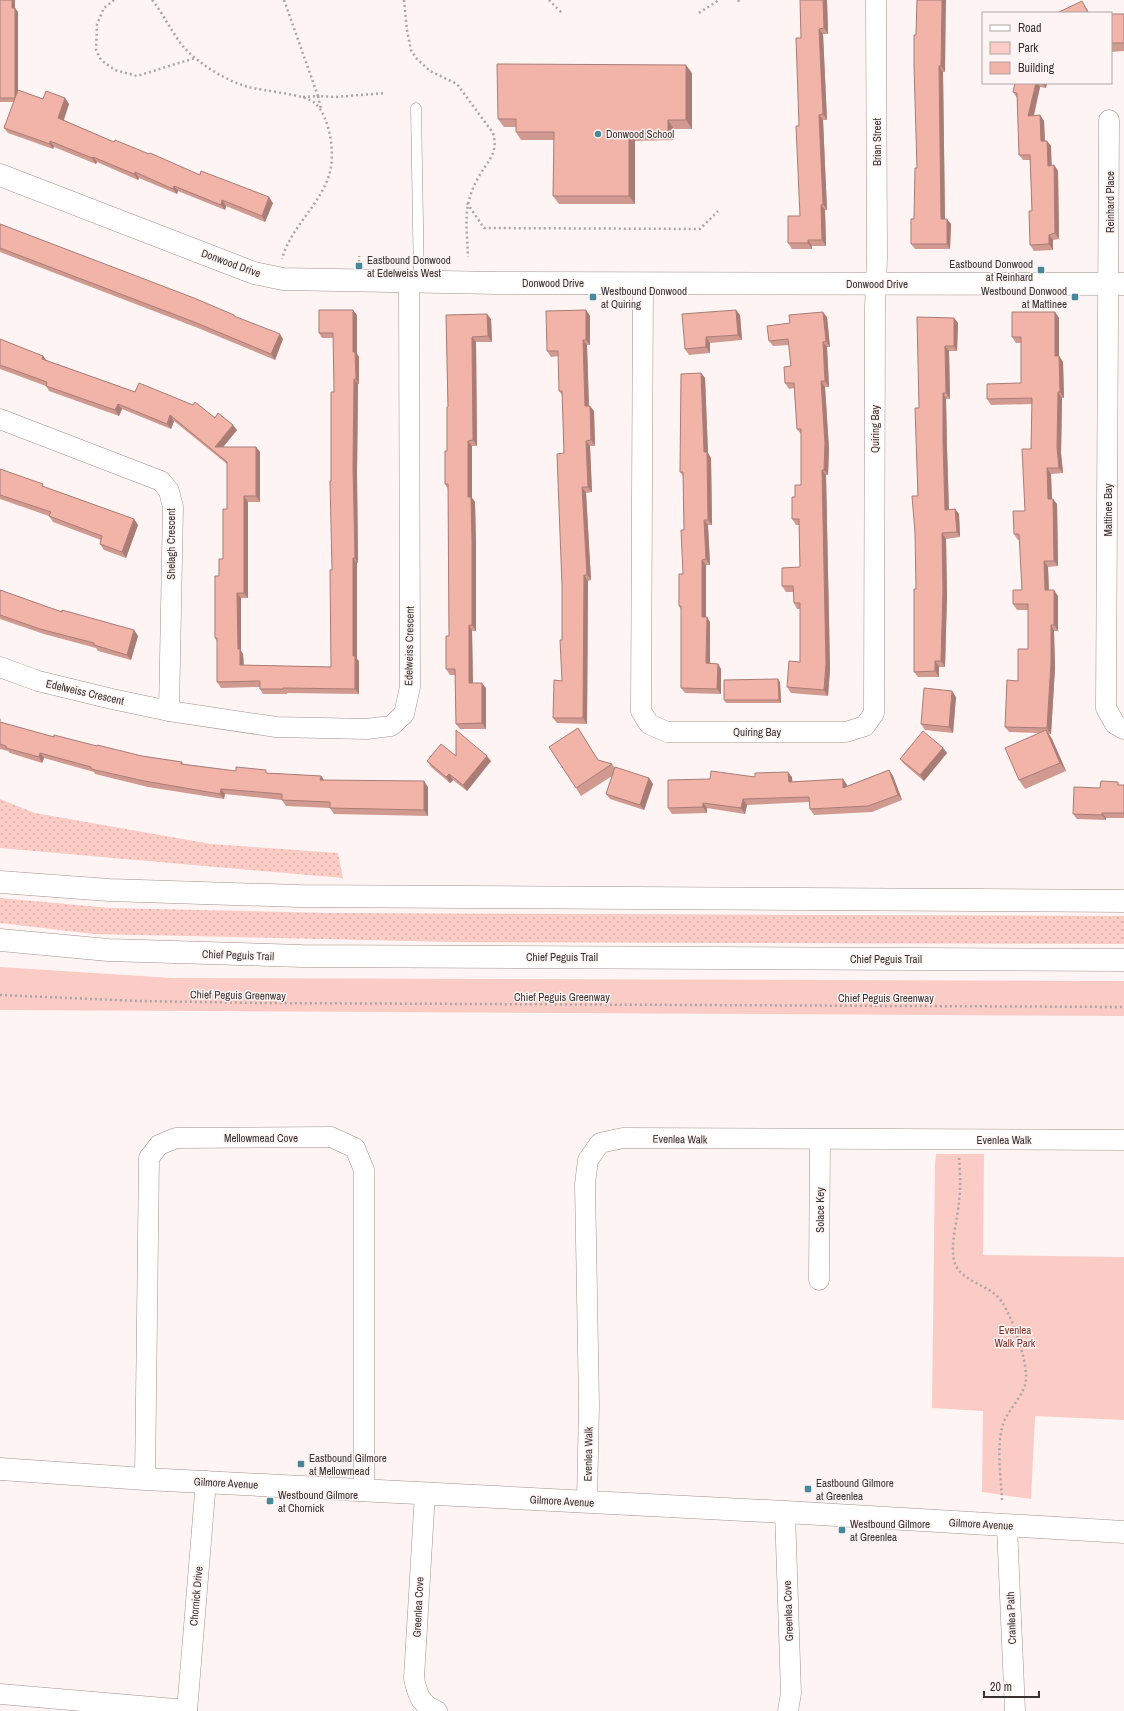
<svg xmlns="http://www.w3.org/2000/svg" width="1124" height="1711" viewBox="0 0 1124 1711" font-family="'Archivo Narrow',sans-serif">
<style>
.grass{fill:url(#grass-dots)}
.park{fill:#faccc5}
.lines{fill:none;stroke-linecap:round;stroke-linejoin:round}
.service-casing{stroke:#a09290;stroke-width:11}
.minor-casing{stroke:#a09290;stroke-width:21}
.tertiary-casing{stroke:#a09290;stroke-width:23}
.primary-casing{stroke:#a09290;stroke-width:23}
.path{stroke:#ada5a4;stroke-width:2.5;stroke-dasharray:2 3;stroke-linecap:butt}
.service{stroke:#fff;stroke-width:10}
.minor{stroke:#fff;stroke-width:20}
.tertiary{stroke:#fff;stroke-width:22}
.primary{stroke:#fff;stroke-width:22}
.wall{fill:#d09a90}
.shaded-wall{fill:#a97d76}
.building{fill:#f2b3a8;stroke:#a97d76}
.poi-dot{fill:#47889b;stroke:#fef4f3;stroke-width:1.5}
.labels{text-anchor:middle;stroke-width:3;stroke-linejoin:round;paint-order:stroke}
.poi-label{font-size:11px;fill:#373130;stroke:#fef4f3;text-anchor:start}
.street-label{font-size:11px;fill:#373130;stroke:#fef4f3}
.park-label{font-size:11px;fill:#7d332a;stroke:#fef4f3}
</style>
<defs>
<pattern id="grass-dots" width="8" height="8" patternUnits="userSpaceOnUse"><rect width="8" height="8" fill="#faccc5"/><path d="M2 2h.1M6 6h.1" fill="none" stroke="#d7b0aa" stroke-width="1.8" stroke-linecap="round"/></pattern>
</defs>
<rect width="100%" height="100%" fill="#fef4f3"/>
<g class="grass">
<polygon points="0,799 35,813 211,844 338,853 343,878 0,848"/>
<polygon points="0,898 110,908 329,913 1124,916 1124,944 455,942 94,934 0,923"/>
</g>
<g class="park">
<polygon points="0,967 172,978 1124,981 1124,1016 0,1010"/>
<polygon points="936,1154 984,1154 983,1255 1124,1257 1124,1420 1035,1416 1031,1499 982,1492 983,1411 932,1408 935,1164"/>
</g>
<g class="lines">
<g class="service-casing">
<polyline id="service" points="416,108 419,282"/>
</g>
<g class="minor-casing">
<g id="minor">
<polyline points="1109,120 1106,708 1115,724 1124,729"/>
<polyline points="643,283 641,711 649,724 667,732 846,732 865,726 874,713 875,307 877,258 876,0"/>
<polyline points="0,419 161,481 169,491 173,507 169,711"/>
<polyline points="0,667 38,681 112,699 169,711 276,727 367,729 391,726 404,714 410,687 409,282"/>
<polyline points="819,1280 820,1140"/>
<polyline points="145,1479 149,1158 159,1145 176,1138 331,1137 355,1148 364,1170 364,1491"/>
<path d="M425,1493L414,1678C417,1693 420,1705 437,1711"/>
<polyline points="587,1502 589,1405 585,1184 588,1160 600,1143 623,1138 1124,1140"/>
<polyline points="785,1512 791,1693 788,1711"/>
<polyline points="1007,1526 1015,1711"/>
<polyline points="0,1694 187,1710"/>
<polyline points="187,1711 206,1481"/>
</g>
</g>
<g class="tertiary-casing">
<g id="tertiary">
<polyline points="0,175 254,273 283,279 497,283 1124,284"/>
<polyline points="0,1469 145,1479 785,1512 1124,1532"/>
</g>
</g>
<g class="primary-casing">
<g id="primary">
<polyline points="0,882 109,890 299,896 1124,901"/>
<polyline points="0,940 108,950 302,956 1124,960"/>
</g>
</g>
<g class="path">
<polyline points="114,0 104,8 97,24 96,50 101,60 115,70 137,76 195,58"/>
<path d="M152,0C162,12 168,25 177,38C184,50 196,59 207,67C219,75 234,83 248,87C263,91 305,94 315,103C330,117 335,153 330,172C321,205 291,226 282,259"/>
<polyline points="284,0 318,96 335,97 386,93"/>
<path d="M404,0L407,30L411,50L416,58L430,71L457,84L493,133C499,154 487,161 478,178C462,207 467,226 468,257"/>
<polyline points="549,0 563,14"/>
<polyline points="738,0 740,3"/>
<polyline points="699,13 719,0"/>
<polyline points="303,97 318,96 321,109"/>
<polyline points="467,203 484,228 700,229 718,211"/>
<polyline points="359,262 359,256"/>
<polyline points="0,995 139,1001 260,1003 1124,1007"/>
<path d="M959,1158C960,1172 961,1187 959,1201C958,1219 949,1246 955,1264C962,1280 983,1284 996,1295C1010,1307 1026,1357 1026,1376C1027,1394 1009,1407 1003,1424C996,1448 1001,1475 1002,1500"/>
</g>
<use href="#service" class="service"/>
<use href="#minor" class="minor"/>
<use href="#tertiary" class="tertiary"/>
<use href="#primary" class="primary"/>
</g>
<g class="wall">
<polygon points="0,0 15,8 18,12 18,90 43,99 65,98 69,104 64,120 114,142 273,203 265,222 226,206 225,210 178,191 177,194 139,178 138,180 97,162 96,164 54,147 53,149 8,133 4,128 14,102 0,102"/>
<polygon points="800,0 827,0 828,34 823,34 827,120 823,120 827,210 825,210 826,246 812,246 812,249 792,249 788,243 800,216 799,126 801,38"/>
<polygon points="917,0 945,72 943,72 945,219 951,224 950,249 915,249 911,244 914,219 917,168 916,35"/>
<polygon points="1111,14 1124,14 1124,51 1111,52"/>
<polygon points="692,73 692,129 674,129 674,140 635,141 635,204 559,204 553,196 554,140 521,140 516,132 516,127 504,127 498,119"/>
<polygon points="1015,83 1047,83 1046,88 1040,87 1034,116 1040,115 1044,121 1045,141 1047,141 1051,146 1051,165 1054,165 1058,171 1059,239 1053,240 1053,250 1034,251 1030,245 1032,211 1030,160 1023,160 1019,155 1017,98 1013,92"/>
<polygon points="0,224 234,315 236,317 283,339 275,360 198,328 0,252"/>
<polygon points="586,310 590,316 590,345 587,345 589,406 594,411 595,446 590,446 592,492 586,493 591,580 588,581 587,724 557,723 553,718 562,681 564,453 562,395 559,391 559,356 551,357 547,351"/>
<polygon points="736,310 740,315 742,340 710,343 710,353 689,355 685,349"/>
<polygon points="1055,312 1059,318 1059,356 1063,362 1064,398 1062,398 1061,453 1063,473 1051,474 1052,499 1057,504 1058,566 1048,567 1049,590 1058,596 1058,631 1054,631 1055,668 1051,734 1049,734 1052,739 1066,771 1025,789 1019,780 1039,733 1009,732 1005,727 1018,681 1028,649 1028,610 1017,610 1013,604 1022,590 1020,540 1018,540 1014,534 1025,511 1031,449 1032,404 991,405 987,399 1021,383 1021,343 1016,343 1012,337"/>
<polygon points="357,315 357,354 359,357 359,384 358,384 357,473 358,563 357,563 357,659 359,661 359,694 287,693 287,694 263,694 260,689 260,687 221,688 217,682 217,641 215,638 219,576 223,559 227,509 227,464 174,421 171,429 122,409 119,416 49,391 46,386 0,369 0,339 43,356 46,360 135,392 215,418 237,430 223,447 256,447 260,452 260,502 248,502 248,598 241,598 241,651 243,654 244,665 331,667 332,570 331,481 334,392 334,338 322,338 319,333"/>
<polygon points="446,315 491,319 492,342 476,342 477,446 472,446 472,498 475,502 476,546 476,631 472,631 473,683 486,688 486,729 460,729 456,724 455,675 450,675 446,669 449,636 448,489 445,484 447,451 448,407"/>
<polygon points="827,317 830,347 827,347 829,387 825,387 829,449 828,475 826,475 830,669 828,696 791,693 787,687 800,662 800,609 797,609 794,603 793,592 786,592 782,586 800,567 799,525 796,525 792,519 795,497 801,485 801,434 797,429 794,388 789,389 785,383 791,366 789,345 773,346 769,341 790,323"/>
<polygon points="954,318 958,323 957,351 949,351 950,399 946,399 947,448 949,509 955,509 959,514 960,537 946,539 947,595 945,667 939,667 939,677 918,677 914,672 916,589 919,408"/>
<polygon points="701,373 705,378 708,453 711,458 712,525 708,525 710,565 706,565 706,617 710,622 710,663 718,664 721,669 721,694 685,693 681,688 681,609 679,606 683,574 684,530 683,476 680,472"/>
<polygon points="0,469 45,487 134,519 138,525 126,558 104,550 100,544 101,540 53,522 49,516 0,499"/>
<polygon points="0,590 62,612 134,630 138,636 131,660 98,651 96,648 44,634 0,619"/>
<polygon points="780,682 781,703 726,703 724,700"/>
<polygon points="956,697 953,733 925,730 921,724"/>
<polygon points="0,718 1,720 0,722 54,737 142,756 182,762 183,764 236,771 269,773 321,776 324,780 428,787 428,816 334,814 330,808 286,806 282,800 225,794 224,799 148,787 95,774 94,772 44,758 42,763 10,753 8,751 0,749"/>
<polygon points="578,728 598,760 612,764 615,768 649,778 653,784 644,810 610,799 606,794 612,776 581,796 576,788"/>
<polygon points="943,748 947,753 924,781 904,764 900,759"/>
<polygon points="456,756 491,761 467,791 453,780 450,783 431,767 427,761"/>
<polygon points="889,770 893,776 902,800 872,812 814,815 810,809 809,802 747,805 745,814 707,808 707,813 672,814 668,808 710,779 792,777 792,782 843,779 847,785 847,786"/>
<polygon points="1121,785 1124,785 1124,818 1106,818 1106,820 1077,819 1073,814"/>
</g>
<g class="shaded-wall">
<polygon points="12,0 15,0 15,11 12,8"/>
<polygon points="823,0 827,0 828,34 824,28"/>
<polygon points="942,0 946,0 945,72 941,66"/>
<polygon points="1082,1 1087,9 1089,13 1088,13"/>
<polygon points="15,8 18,12 18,102 15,98"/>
<polygon points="819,29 823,34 827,120 823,114"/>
<polygon points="686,65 692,73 692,129 686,120"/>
<polygon points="939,66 943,72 945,224 941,219"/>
<polygon points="1036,83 1037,83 1040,87 1032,122 1028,116"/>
<polygon points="1042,83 1047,83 1046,88"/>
<polygon points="65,98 69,104 62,124 58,118"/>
<polygon points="819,115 823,120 827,210 823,204"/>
<polygon points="1040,115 1044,121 1045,147 1041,141"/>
<polygon points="668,120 674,129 674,140 668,132"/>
<polygon points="629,132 635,141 635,204 629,196"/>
<polygon points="50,141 54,147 53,149 50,144"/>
<polygon points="1047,141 1051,146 1052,171 1048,166"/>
<polygon points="93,157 97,162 96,164 92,158"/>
<polygon points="1054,165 1058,171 1059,239 1055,233"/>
<polygon points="135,172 139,178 138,180 134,174"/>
<polygon points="174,186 178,191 177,194 173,189"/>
<polygon points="269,197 273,203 265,222 262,216"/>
<polygon points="222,200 226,206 225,210 221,205"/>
<polygon points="821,205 825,210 826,246 822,240"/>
<polygon points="947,219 951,224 950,249 947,244"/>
<polygon points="1049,235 1053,240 1053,250 1049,244"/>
<polygon points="808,240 812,246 812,249 808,243"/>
<polygon points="353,310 357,315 357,354 359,357 359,384 356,379 353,352"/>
<polygon points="586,310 590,316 590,345 586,340"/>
<polygon points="736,310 740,315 742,340 738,335"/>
<polygon points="823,312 827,317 830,347 826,341"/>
<polygon points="1055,312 1059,318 1059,362 1055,356"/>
<polygon points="487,314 491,319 492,342 488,336"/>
<polygon points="954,318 958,323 957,351 954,346"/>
<polygon points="280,334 283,339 275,360 271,354"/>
<polygon points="472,337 476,342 477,446 473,440"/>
<polygon points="706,337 710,343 710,353 706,347"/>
<polygon points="583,340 587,345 589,411 585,406"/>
<polygon points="823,342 827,347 829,387 825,381"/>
<polygon points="945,346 949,351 950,399 946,393"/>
<polygon points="43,356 47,361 42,359"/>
<polygon points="1059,356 1063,362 1064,398 1060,392"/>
<polygon points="701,373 705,378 708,453 711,458 712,525 708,520 704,452"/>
<polygon points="354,379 358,384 357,473 358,563 355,558 353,467"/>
<polygon points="821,381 825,387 829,449 828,475 824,470"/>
<polygon points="1058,392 1062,398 1061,453 1063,473 1059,468 1057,447"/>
<polygon points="943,393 946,399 947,448 949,515 945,510 943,442"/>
<polygon points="118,404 122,409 119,416 115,410"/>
<polygon points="590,406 594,411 595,446 591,440"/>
<polygon points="170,415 174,421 171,429 167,424"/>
<polygon points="233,425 237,430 219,452 215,447"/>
<polygon points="468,441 472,446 472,498 475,502 476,546 476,631 472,625 468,497"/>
<polygon points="586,441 590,446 592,492 588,487"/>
<polygon points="256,447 260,452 260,502 256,496"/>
<polygon points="1047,468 1051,474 1052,504 1048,499"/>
<polygon points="822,470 826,475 830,669 828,696 824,690"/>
<polygon points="582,487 586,493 591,580 587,575"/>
<polygon points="244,496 248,502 248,598 244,593"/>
<polygon points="1053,499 1057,504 1058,566 1054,561"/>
<polygon points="955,509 959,514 960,537 957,532"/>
<polygon points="134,519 138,525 126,558 122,552"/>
<polygon points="704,520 708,525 710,565 706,559"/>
<polygon points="942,533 946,539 947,595 945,667 941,661"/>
<polygon points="353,558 357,563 357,659 359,661 359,694 355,689 353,656"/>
<polygon points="702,560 706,565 706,622 702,617"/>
<polygon points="1044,561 1048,567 1049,596 1045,590"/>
<polygon points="584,575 588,581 587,724 583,718"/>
<polygon points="1054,590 1058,596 1058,631 1054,625"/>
<polygon points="237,593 241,598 241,651 243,654 244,670 240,665 238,649"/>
<polygon points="707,617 710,622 710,669 706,663"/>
<polygon points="469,625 472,631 473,689 469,683"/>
<polygon points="1051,625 1054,631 1055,668 1051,734 1047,728"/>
<polygon points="134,630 138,636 131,660 127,655"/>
<polygon points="935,661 939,667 939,677 935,671"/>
<polygon points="718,664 721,669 721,694 717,689"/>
<polygon points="778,679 780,682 781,703 779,700"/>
<polygon points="482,683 486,688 486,729 482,723"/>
<polygon points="952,691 956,697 953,733 949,727"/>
<polygon points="1046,730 1052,739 1066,771 1060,763"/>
<polygon points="943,748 947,753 924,781 920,775"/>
<polygon points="40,753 44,758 42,763 39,757"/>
<polygon points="487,756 491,761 467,791 463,785"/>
<polygon points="889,770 893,776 902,800 898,795"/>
<polygon points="788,772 792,777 793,788 789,782"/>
<polygon points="449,774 453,780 450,783 446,777"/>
<polygon points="321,776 325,781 320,780"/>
<polygon points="649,778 653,784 644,810 640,805"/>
<polygon points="843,779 847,785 847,793 843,788"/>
<polygon points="424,781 428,787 428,816 424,810"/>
<polygon points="221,789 225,794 224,799 220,794"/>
<polygon points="743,799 747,805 745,814 741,808"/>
<polygon points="703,803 707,808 707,813 703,807"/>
<polygon points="1102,813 1106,818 1106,820 1102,815"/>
</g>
<g class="building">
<polygon points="0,0 12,0 12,8 15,8 15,98 0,98"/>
<polygon points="800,0 823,0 824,28 819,29 823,114 819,115 823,204 821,205 822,240 808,240 808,243 788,243 788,216 800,216 796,126 799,126 796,38 801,38"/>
<polygon points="917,0 942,0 941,66 939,66 941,219 947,219 947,244 911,244 911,219 914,219 915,168 917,168 914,66 914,35 916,35"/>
<polygon points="1082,1 1088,13 1057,13"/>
<rect x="1111" y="14" width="13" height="29"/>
<polygon points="497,64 686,65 686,120 668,120 668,132 629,132 629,196 553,196 554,132 516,132 516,119 498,119"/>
<polygon points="1015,83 1036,83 1028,116 1040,115 1041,141 1047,141 1048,166 1054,165 1055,233 1049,235 1049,244 1030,245 1029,211 1032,211 1030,155 1019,155 1017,93 1013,92"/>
<polygon points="18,90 43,99 46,91 65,98 58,118 114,142 115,140 149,154 150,153 200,175 201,171 269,197 262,216 222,200 221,205 174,186 173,189 135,172 134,174 93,157 92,158 50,141 50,144 4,128"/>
<polygon points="0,224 194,298 234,315 234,316 280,334 271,354 194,322 0,248"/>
<polygon points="319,310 353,310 353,352 355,352 356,379 354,379 353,467 355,558 353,558 353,656 355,656 355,689 283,688 283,689 260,689 260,681 217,682 217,638 215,638 215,576 219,576 219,559 223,559 223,509 227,509 227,462 170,415 167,424 118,404 115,410 46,386 47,382 0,365 0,339 43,356 42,359 135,392 139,383 193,405 195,402 215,418 218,413 233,425 215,447 256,447 256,496 244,496 244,593 237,593 238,649 240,649 240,665 331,667 330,570 332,570 330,481 331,481 331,392 334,392 333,333 319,333"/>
<polygon points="586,310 586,340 583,340 585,406 590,406 591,440 586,441 588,487 582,487 587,575 584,575 583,718 553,718 554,680 562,681 560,640 562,640 562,586 557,454 564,453 562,391 559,391 558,351 547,351 546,311"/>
<polygon points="736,310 738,335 706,337 706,347 685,349 682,314"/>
<polygon points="823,312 826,341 823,342 825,381 821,381 825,443 824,470 822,470 826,664 824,690 787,687 789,661 800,662 800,603 794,603 793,586 782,586 782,568 800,567 799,519 792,519 792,497 795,497 795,485 801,485 801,429 797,429 794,383 785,383 784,367 791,366 788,339 769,341 767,326 790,323 789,315"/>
<polygon points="1012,312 1055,312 1055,356 1059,356 1060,392 1058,392 1057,447 1059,468 1047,468 1048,499 1053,499 1054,561 1044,561 1045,590 1054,590 1054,625 1051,625 1051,663 1047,728 1005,727 1007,680 1018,681 1018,649 1028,649 1028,604 1013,604 1013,590 1022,590 1019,534 1014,534 1013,511 1025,511 1022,449 1031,449 1032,398 987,399 987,384 1021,383 1021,337 1012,337"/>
<polygon points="487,314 488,336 472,337 473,440 468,441 468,497 471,497 472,540 472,625 469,625 469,683 482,683 482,723 456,724 455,669 446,669 446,636 449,636 448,484 445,484 445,451 447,451 447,407 448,407 446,315"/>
<polygon points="917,317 954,318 954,346 945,346 946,393 943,393 943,442 945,510 955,509 957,532 942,533 943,589 941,661 935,661 935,671 914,672 914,589 916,589 915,533 912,496 918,496 915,408 919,408"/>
<polygon points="701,373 704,452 707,452 708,520 704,520 706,559 702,560 702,617 707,617 706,663 718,664 717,689 681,688 681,606 679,606 679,574 683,574 681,530 684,530 683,472 680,472 681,374"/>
<polygon points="0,469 43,484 42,486 134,519 122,552 100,544 102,536 49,516 51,512 0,495"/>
<polygon points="0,590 62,612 62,610 134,630 127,655 94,645 94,643 40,629 0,615"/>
<polygon points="778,679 779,700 724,700 724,680"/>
<polygon points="924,688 952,691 949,727 921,724"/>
<polygon points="0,722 54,737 54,735 97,746 97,745 142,756 182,762 181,764 236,771 236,767 266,770 266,773 321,776 320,780 424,781 424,810 330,808 330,802 282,800 282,794 221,789 220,794 144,781 91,769 91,767 40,753 39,757 6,748 6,746 0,744"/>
<polygon points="578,728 598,760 612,764 576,788 549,747"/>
<polygon points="456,730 487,756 463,785 449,774 446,777 427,761 441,744 456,756"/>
<polygon points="1046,730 1060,763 1019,780 1005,748"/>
<polygon points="923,731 943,748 920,775 900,759"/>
<polygon points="615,767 649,778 640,805 606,794"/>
<polygon points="889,770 898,795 868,806 810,809 809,797 743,799 741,808 703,803 703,807 668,808 668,780 710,779 711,771 755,777 755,773 788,772 789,782 843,779 843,788"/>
<polygon points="1101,781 1118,782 1118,785 1124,785 1124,813 1102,813 1102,815 1073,814 1074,787 1100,788"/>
</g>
<g class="poi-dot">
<circle cx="598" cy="134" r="4"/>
<rect x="355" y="262" width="8" height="8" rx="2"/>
<rect x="1037" y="266" width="8" height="8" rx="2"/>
<rect x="589" y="293" width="8" height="8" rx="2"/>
<rect x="1071" y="293" width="8" height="8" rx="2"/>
<rect x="297" y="1460" width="8" height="8" rx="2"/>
<rect x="804" y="1485" width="8" height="8" rx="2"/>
<rect x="266" y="1497" width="8" height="8" rx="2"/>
<rect x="838" y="1526" width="8" height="8" rx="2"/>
</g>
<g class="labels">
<g class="poi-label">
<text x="606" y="138">Donwood School</text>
<text x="367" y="264">Eastbound Donwood<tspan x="367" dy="13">at Edelweiss West</tspan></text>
<text x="1033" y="268" text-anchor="end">Eastbound Donwood<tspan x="1033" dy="13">at Reinhard</tspan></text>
<text x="601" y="295">Westbound Donwood<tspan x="601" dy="13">at Quiring</tspan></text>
<text x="1067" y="295" text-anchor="end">Westbound Donwood<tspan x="1067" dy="13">at Mattinee</tspan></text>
<text x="309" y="1462">Eastbound Gilmore<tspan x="309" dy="13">at Mellowmead</tspan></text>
<text x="816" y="1487">Eastbound Gilmore<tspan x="816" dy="13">at Greenlea</tspan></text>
<text x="278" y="1499">Westbound Gilmore<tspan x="278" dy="13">at Chornick</tspan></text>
<text x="850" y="1528">Westbound Gilmore<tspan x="850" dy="13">at Greenlea</tspan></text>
</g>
<g class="street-label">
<text transform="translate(877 142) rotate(-90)" y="4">Brian Street</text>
<text transform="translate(1110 202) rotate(-90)" y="4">Reinhard Place</text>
<text transform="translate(231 263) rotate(20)" y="4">Donwood Drive</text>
<text x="553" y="287">Donwood Drive</text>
<text x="877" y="288">Donwood Drive</text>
<text transform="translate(875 429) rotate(-90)" y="4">Quiring Bay</text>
<text transform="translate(1108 510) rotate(-90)" y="4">Mattinee Bay</text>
<text transform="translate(171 544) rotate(-90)" y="4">Shelagh Crescent</text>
<text transform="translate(409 646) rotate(-89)" y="4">Edelweiss Crescent</text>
<text transform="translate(85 692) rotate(13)" y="4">Edelweiss Crescent</text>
<text x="757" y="736">Quiring Bay</text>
<text transform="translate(238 955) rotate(2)" y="4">Chief Peguis Trail</text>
<text x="562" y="961">Chief Peguis Trail</text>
<text x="886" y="963">Chief Peguis Trail</text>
<text transform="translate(238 995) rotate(1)" y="4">Chief Peguis Greenway</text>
<text x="562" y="1001">Chief Peguis Greenway</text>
<text x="886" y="1002">Chief Peguis Greenway</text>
<text x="261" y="1142">Mellowmead Cove</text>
<text transform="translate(680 1139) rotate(1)" y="4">Evenlea Walk</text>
<text x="1004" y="1144">Evenlea Walk</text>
<text transform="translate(820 1210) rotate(-90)" y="4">Solace Key</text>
<text transform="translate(588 1454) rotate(-89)" y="4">Evenlea Walk</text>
<text transform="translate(226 1483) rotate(3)" y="4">Gilmore Avenue</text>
<text transform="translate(562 1501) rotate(3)" y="4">Gilmore Avenue</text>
<text transform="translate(981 1524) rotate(3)" y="4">Gilmore Avenue</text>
<text transform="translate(196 1596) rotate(-85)" y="4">Chornick Drive</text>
<text transform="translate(418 1607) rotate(-87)" y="4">Greenlea Cove</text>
<text transform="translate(788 1611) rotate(-92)" y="4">Greenlea Cove</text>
<text transform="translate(1011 1618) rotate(-92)" y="4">Cranlea Path</text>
</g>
<g class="park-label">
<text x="1015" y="1334">Evenlea<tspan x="1015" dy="13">Walk Park</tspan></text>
</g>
</g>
<rect x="982" y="12" width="130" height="72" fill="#fef4f3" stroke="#aea6a5"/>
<rect x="990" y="25" width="20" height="6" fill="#ffffff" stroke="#aea6a5"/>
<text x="1018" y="32" font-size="12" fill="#373130">Road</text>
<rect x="990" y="42" width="20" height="12" fill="#faccc5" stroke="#aea6a5"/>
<text x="1018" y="52" font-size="12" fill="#373130">Park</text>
<rect x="990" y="62" width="20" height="12" fill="#f2b3a8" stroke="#aea6a5"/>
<text x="1018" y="72" font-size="12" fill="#373130">Building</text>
<path d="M984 1691v6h55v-6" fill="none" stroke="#373130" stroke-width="2"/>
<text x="990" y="1691" font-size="12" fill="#373130" stroke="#fef4f3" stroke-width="3" paint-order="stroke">20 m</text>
</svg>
